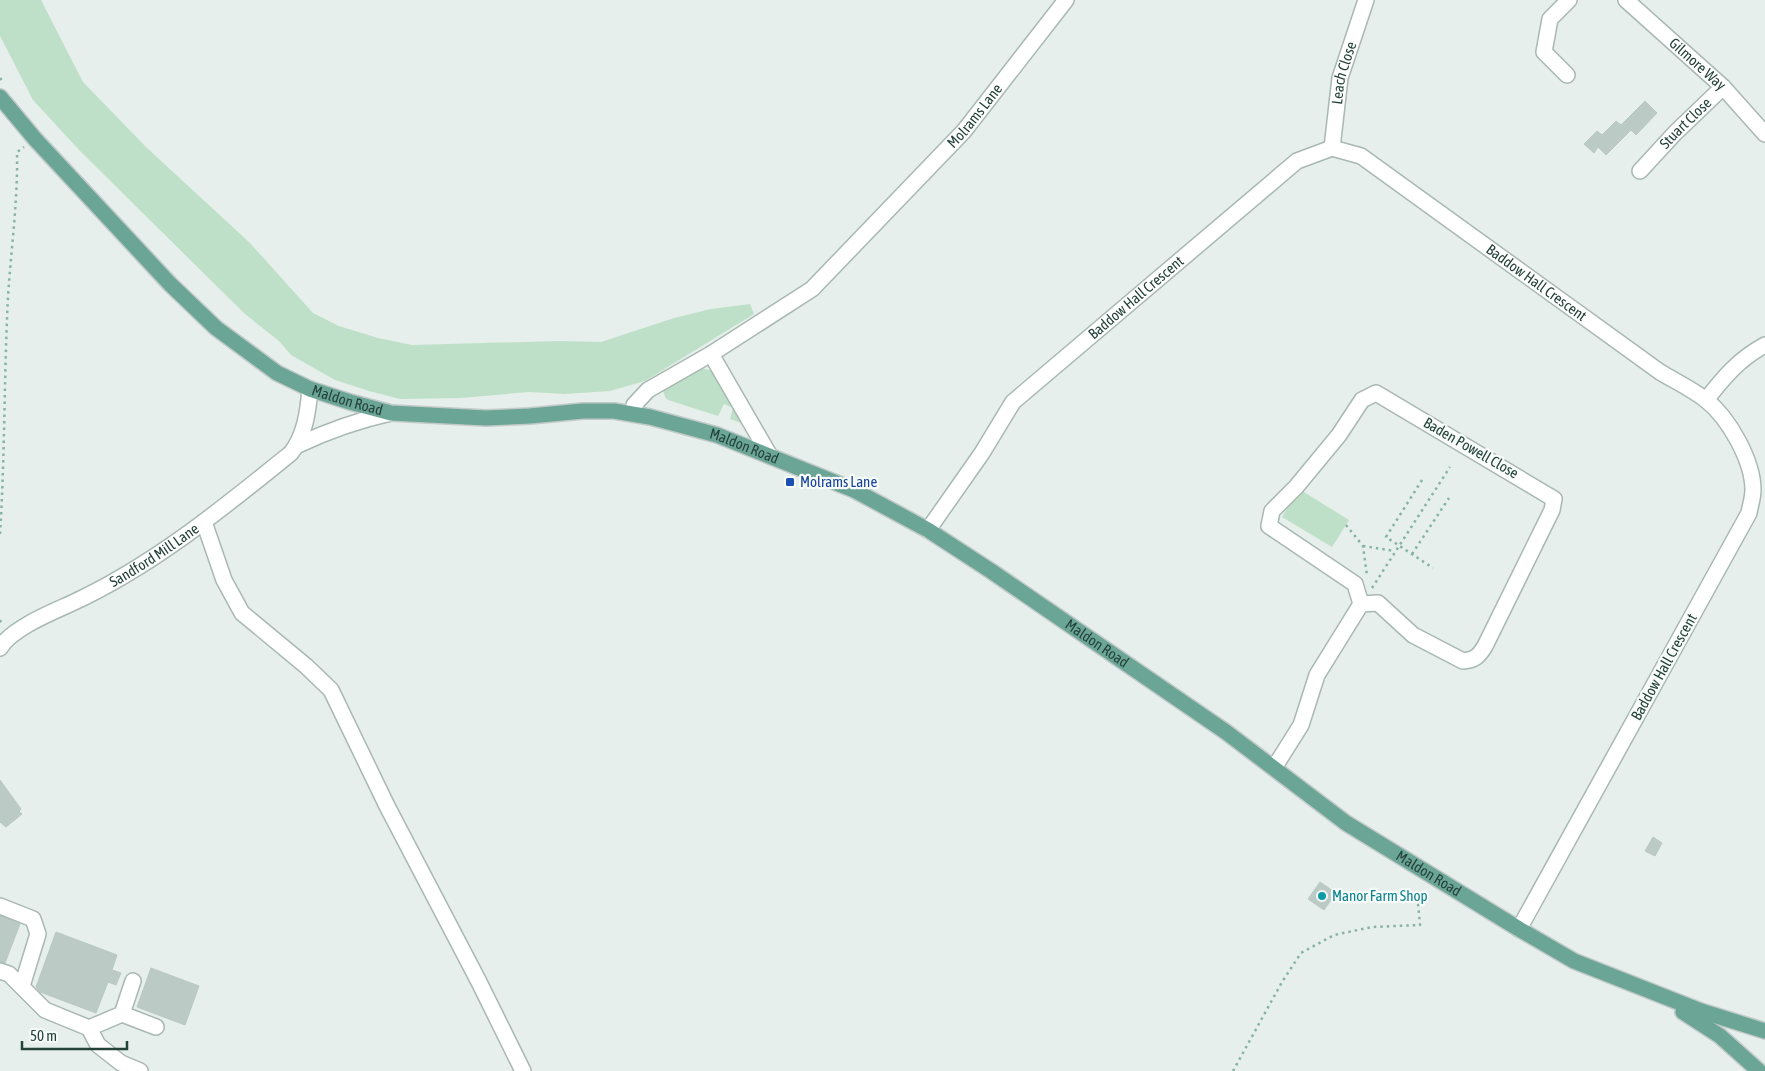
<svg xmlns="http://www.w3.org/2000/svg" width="1765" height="1071" viewBox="0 0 1765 1071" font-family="'Asap Condensed',sans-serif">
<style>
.green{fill:#bfe0c8}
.building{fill:#bbcac4;stroke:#b8c9c2}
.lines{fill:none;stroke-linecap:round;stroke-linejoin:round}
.minor-casing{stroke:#a8b8b2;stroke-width:18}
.major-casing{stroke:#c2cac8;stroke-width:18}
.path{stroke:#86b3a5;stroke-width:2.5;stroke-dasharray:2.5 4;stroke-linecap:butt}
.minor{stroke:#fff;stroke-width:15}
.major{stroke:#6aa596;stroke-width:15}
.transit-dot{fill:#1a4fb4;stroke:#f7fbf9;stroke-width:2}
.culture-dot{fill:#0f9aa8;stroke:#f7fbf9;stroke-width:2}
.labels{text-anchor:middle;stroke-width:4.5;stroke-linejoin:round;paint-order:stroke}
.street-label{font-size:15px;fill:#24423a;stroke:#f7fbf9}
.transit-label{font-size:15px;fill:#164399;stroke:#f7fbf9;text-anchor:start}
.culture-label{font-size:15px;fill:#0d838f;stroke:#f7fbf9;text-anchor:start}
</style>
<rect width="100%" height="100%" fill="#e6efeb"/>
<g class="green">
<polygon points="0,0 41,0 83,82 146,147 250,243 313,313 339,326 378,338 412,345 560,341 601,342 674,318 711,309 750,304 754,314 645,381 610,391 565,394 529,392 461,398 400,399 369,391 335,380 291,355 279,341 245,314 80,151 33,100 0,36"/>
<polygon points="702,368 712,371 742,420 741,423 730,419 733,408 724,404 718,416 668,400 665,397 663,390 668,385"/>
<polygon points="1299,489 1349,520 1332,547 1282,517"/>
</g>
<g class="building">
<polygon points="1645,101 1657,113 1636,135 1631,130 1606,155 1598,147 1594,153 1584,144 1597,131 1602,135 1616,121 1621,125"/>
<polygon points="0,780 21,809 19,811 22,814 6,827 0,822"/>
<polygon points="1653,837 1662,843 1655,856 1645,851"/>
<polygon points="1320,882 1336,893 1324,910 1308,899"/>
<polygon points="0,916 20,924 5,963 0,962"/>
<polygon points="56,932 117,955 112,970 121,973 116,985 108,982 96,1013 40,992 36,987"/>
<polygon points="151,968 199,986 185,1025 137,1007"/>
</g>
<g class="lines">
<g class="minor-casing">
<g id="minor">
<path id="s1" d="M1626,0L1723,87L1765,134"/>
<polyline points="1567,75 1544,52 1550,19 1569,0"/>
<path id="s2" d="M1332,148L1340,78L1366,0"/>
<path id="s3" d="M1640,171L1675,133L1723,87"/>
<polyline points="711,354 770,456"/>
<path d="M1706,400C1724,377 1739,359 1765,345"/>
<path id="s4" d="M633,413L634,405L648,390L711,354L812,289L964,131L1066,0"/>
<path d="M298,445C328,431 359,420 391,413"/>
<polyline points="204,522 224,580 242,613 306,666 331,690 387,806 479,982 523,1071"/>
<path id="s5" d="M928,530L982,453L1013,402L1297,161L1332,148L1361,156L1660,372C1675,381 1692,389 1706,400C1729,418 1753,461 1753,490C1753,498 1750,506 1749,513L1519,929"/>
<path id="s6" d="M0,648C11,629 50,613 70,604C151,567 222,509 291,453C305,435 308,412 310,389"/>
<path d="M1274,768L1301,725L1317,675L1361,604L1378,603L1413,635L1463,661C1475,660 1479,656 1485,646L1552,510L1554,499L1376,393L1362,400L1339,435L1296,487L1272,511L1269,526L1355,584L1361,604"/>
<polyline points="0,906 33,919 38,934 22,986"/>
<polyline points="0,971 9,974 45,1010 89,1028 98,1045 121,1063 140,1071"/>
<polyline points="122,1014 156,1027"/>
<polyline points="89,1028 122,1014 133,981"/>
</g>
</g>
<g class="major-casing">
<g id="major">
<path id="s7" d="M0,97L35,139L170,284L216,328L277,373L310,389L350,402L391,413L486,418L530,416L583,411H614L650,417L717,435L854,490L928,530L991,571L1226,732L1346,823L1519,929L1574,961L1701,1011L1765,1031"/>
<polyline points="1683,1012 1720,1036 1759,1071"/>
</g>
</g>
<g class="path">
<polyline points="0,78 4,83"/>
<polyline points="1422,480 1386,537 1433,568"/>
<polyline points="1346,525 1363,546 1367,576"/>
<path d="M0,534C5,455 4,376 8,297C11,249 18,201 17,152L24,147"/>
<polyline points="1363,546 1395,551"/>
<polyline points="1412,554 1449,498"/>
<polyline points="1372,588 1450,467"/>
<polyline points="0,620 2,626"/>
<polyline points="1233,1071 1282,982 1301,953 1334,935 1372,927 1420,925 1418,903"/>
</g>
<use href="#minor" class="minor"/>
<use href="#major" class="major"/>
</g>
<rect class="transit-dot" x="785" y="477" width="10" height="10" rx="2.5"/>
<circle class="culture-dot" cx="1322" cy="896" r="5"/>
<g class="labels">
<g class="street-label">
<text dy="5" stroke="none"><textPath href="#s1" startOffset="96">Gilmore Way</textPath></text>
<text dy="5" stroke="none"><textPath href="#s2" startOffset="76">Leach Close</textPath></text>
<text dy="5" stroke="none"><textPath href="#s4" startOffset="459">Molrams Lane</textPath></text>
<text dy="5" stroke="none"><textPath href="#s3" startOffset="66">Stuart Close</textPath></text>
<text dy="5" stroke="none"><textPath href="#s5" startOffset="810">Baddow Hall Crescent</textPath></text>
<text dy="5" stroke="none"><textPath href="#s5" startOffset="315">Baddow Hall Crescent</textPath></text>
<text dy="5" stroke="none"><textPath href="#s7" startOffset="468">Maldon Road</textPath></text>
<text dy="5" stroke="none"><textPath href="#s7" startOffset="872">Maldon Road</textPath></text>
<text transform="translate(1471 448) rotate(30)" y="5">Baden Powell Close</text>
<text dy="5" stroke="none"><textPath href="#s6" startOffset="181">Sandford Mill Lane</textPath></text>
<text dy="5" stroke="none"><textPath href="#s7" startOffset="1278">Maldon Road</textPath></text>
<text transform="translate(1664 667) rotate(-61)" y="5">Baddow Hall Crescent</text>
<text dy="5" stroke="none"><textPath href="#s7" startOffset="1682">Maldon Road</textPath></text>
</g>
<g class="transit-label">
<text x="800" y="487">Molrams Lane</text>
</g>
<g class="culture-label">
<text x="1332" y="901">Manor Farm Shop</text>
</g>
</g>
<path d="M22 1041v8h105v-8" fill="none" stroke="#24423a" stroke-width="2.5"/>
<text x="30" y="1041" font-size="15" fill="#24423a" stroke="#f7fbf9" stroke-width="4" paint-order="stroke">50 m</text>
</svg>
